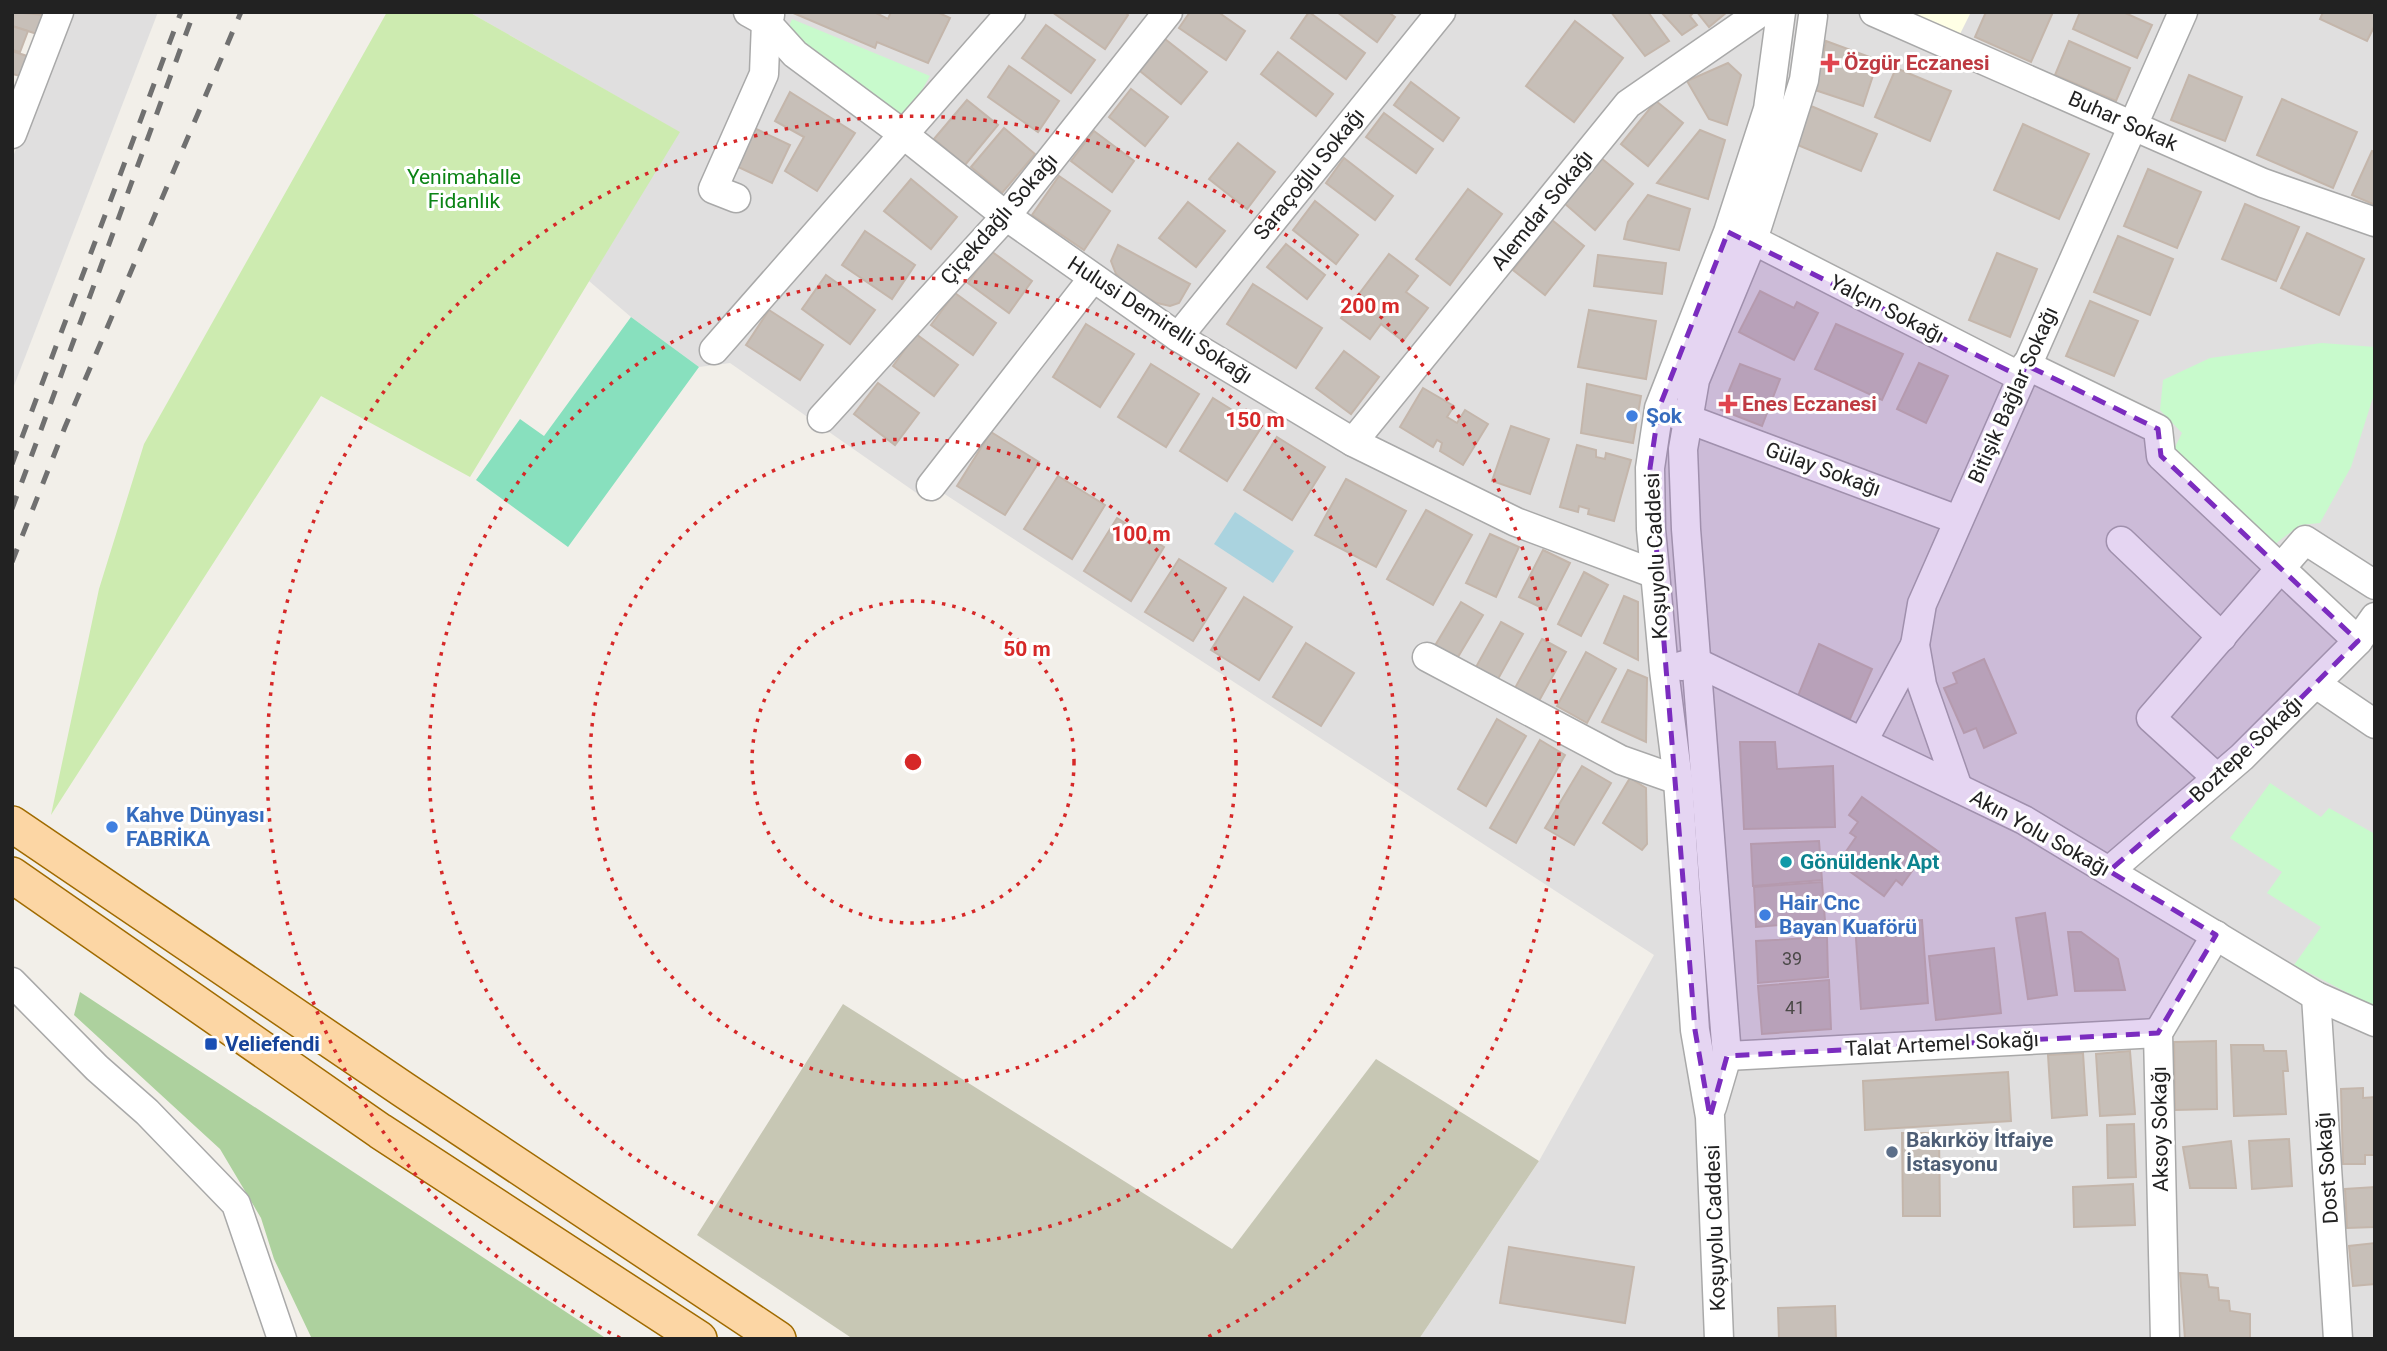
<svg xmlns="http://www.w3.org/2000/svg" width="2387" height="1351" viewBox="0 0 2387 1351" font-family="Roboto,sans-serif">
<style>
.residential{fill:#e0dfdf}
.education{fill:#ffffe5}
.construction{fill:#c7c7b4}
.grass{fill:#cdebb0}
.forest{fill:#add19e}
.park{fill:#c8facc}
.pitch{fill:#88e0be}
.water{fill:#aad3df}
.building{fill:#c7bfb8;stroke:#c4b6ab;stroke-width:2}
.lines{fill:none;stroke-linecap:round;stroke-linejoin:round}
.minor-casing{stroke:#a9a9a9;stroke-width:31}
.major-casing{stroke:#a06b00;stroke-width:38}
.minor{stroke:#fff;stroke-width:28}
.major{stroke:#fcd6a4;stroke-width:35}
.rail{stroke:#707070;stroke-width:5;stroke-dasharray:14 14;stroke-linecap:butt}
.marked{fill:#7b2cbf;fill-opacity:0.2;stroke:#7b2cbf;stroke-width:5;stroke-dasharray:14 9;stroke-linejoin:round}
.ring{fill:none;stroke:#d62828;stroke-width:3.5;stroke-dasharray:3.5 7}
.health-dot{fill:#e0444e;stroke:#fff;stroke-width:2.5}
.shop-dot{fill:#3f7fe0;stroke:#fff;stroke-width:2.5}
.culture-dot{fill:#0f9aa8;stroke:#fff;stroke-width:2.5}
.transit-dot{fill:#1a4fb4;stroke:#fff;stroke-width:2.5}
.service-dot{fill:#5c6f8a;stroke:#fff;stroke-width:2.5}
.labels{text-anchor:middle;stroke-width:6;stroke-linejoin:round;paint-order:stroke}
.number-label{font-size:18px;fill:#4b4948}
.health-label{font-size:21px;font-weight:bold;fill:#be3a42;stroke:#fff;text-anchor:start}
.street-label{font-size:21px;fill:#222;stroke:#fff}
.park-label{font-size:21px;fill:#0c8416;stroke:#fff}
.shop-label{font-size:21px;font-weight:bold;fill:#366cbe;stroke:#fff;text-anchor:start}
.culture-label{font-size:21px;font-weight:bold;fill:#0d838f;stroke:#fff;text-anchor:start}
.transit-label{font-size:21px;font-weight:bold;fill:#164399;stroke:#fff;text-anchor:start}
.service-label{font-size:21px;font-weight:bold;fill:#4e5e75;stroke:#fff;text-anchor:start}
.centre{fill:#d62828;stroke:#fff;stroke-width:3.5}
.ring-label{font-size:21px;text-anchor:middle;font-weight:bold;fill:#d62828;stroke:#fff;stroke-width:6;stroke-linejoin:round;paint-order:stroke}
</style>
<rect width="100%" height="100%" fill="#f2efe9"/>
<g class="residential">
<polygon points="72,12 158,12 12,391 12,159"/>
<polygon points="469,12 2375,12 2375,1339 1419,1339 1539,1161 1654,955 943,493 928,501 730,363 699,367 631,317 589,281 679,132"/>
</g>
<polygon class="education" points="1907,12 1971,12 1959,36"/>
<polygon class="construction" points="843,1004 1232,1249 1376,1059 1539,1161 1419,1339 853,1339 697,1235"/>
<polygon class="grass" points="387,12 469,12 680,132 470,477 321,396 51,815 99,589 144,444"/>
<polygon class="forest" points="80,992 607,1339 312,1339 274,1259 261,1218 220,1149 74,1015"/>
<g class="park">
<polygon points="792,19 930,76 906,118 784,39"/>
<polygon points="2322,343 2375,347 2375,391 2351,467 2320,523 2300,525 2275,544 2173,451 2182,433 2160,410 2163,380 2210,358"/>
<polygon points="2270,783 2321,817 2329,808 2375,834 2375,1007 2294,965 2321,927 2267,893 2282,872 2230,838"/>
</g>
<polygon class="pitch" points="631,317 699,367 568,547 476,480 520,419 544,436"/>
<polygon class="water" points="1235,512 1294,551 1273,583 1214,544"/>
<g class="building">
<polygon points="12,12 45,15 37,34 12,26"/>
<polygon points="791,12 874,12 888,19 891,12 937,12 950,18 928,63 877,42 875,48"/>
<polygon points="1052,12 1125,12 1128,15 1105,49"/>
<polygon points="1190,12 1218,12 1245,31 1226,60 1179,28"/>
<polygon points="1309,12 1365,53 1346,79 1291,38"/>
<polygon points="1337,12 1388,12 1395,17 1377,42"/>
<polygon points="1611,12 1648,12 1669,41 1645,56"/>
<polygon points="1661,12 1694,12 1690,16 1697,25 1682,35"/>
<polygon points="1697,12 1727,12 1709,27"/>
<polygon points="1986,12 2053,12 2031,62 1975,37"/>
<polygon points="2080,12 2123,12 2152,25 2137,58 2073,29"/>
<polygon points="2323,12 2375,12 2375,25 2367,41 2320,19"/>
<polygon points="1575,21 1623,58 1574,122 1526,86"/>
<polygon points="1046,25 1095,60 1071,93 1022,58"/>
<polygon points="12,26 28,31 20,52 12,50"/>
<polygon points="1165,39 1207,72 1181,104 1140,71"/>
<polygon points="1826,41 1878,60 1863,106 1815,90"/>
<polygon points="2069,41 2130,68 2116,101 2055,75"/>
<polygon points="12,51 27,56 21,76 12,74"/>
<polygon points="1278,52 1333,94 1316,116 1261,74"/>
<polygon points="1728,63 1741,75 1727,125 1709,119 1687,81"/>
<polygon points="1009,66 1059,101 1038,132 988,97"/>
<polygon points="1896,68 1951,91 1930,141 1875,117"/>
<polygon points="2189,75 2242,97 2225,141 2171,120"/>
<polygon points="1411,82 1459,118 1443,141 1394,105"/>
<polygon points="1131,89 1168,117 1145,146 1109,117"/>
<polygon points="790,92 855,133 817,191 785,171 804,137 775,121"/>
<polygon points="2282,99 2357,132 2333,188 2257,155"/>
<polygon points="967,100 998,125 965,165 934,139"/>
<polygon points="1656,101 1683,123 1648,166 1621,144"/>
<polygon points="1811,106 1877,134 1861,171 1795,144"/>
<polygon points="1384,113 1433,149 1416,173 1366,137"/>
<polygon points="2023,124 2089,154 2059,219 1994,190"/>
<polygon points="752,127 790,145 772,183 734,165"/>
<polygon points="1004,128 1035,154 1002,193 971,167"/>
<polygon points="1700,130 1725,140 1708,199 1657,183"/>
<polygon points="1094,131 1134,161 1112,192 1071,161"/>
<polygon points="1238,143 1275,172 1247,209 1209,179"/>
<polygon points="2372,151 2375,152 2375,205 2352,195"/>
<polygon points="1344,158 1393,196 1375,220 1326,183"/>
<polygon points="1601,158 1633,184 1595,230 1564,203"/>
<polygon points="2148,169 2201,192 2177,248 2124,226"/>
<polygon points="1059,176 1110,211 1084,250 1032,215"/>
<polygon points="911,179 957,217 931,249 884,211"/>
<polygon points="1468,189 1502,214 1450,285 1416,259"/>
<polygon points="1648,195 1690,209 1679,250 1624,239 1628,222"/>
<polygon points="1315,201 1358,235 1336,264 1293,230"/>
<polygon points="1188,202 1225,231 1196,267 1159,238"/>
<polygon points="2245,204 2299,227 2276,281 2222,259"/>
<polygon points="1552,220 1584,246 1545,295 1513,270"/>
<polygon points="865,231 915,265 892,299 842,265"/>
<polygon points="2307,233 2364,259 2339,315 2281,288"/>
<polygon points="2118,236 2173,259 2150,315 2094,292"/>
<polygon points="1286,244 1325,275 1307,299 1267,267"/>
<polygon points="1118,245 1190,284 1179,303 1170,306 1157,303 1129,287 1116,274 1111,261"/>
<polygon points="991,251 1032,281 1009,313 968,283"/>
<polygon points="1997,253 2037,269 2010,337 1969,320"/>
<polygon points="1389,254 1418,276 1406,292 1428,308 1403,341 1381,324 1370,339 1341,318"/>
<polygon points="1598,255 1666,263 1662,294 1594,286"/>
<polygon points="826,275 875,310 850,344 802,309"/>
<polygon points="1253,284 1322,328 1296,368 1227,324"/>
<polygon points="1760,291 1794,308 1797,302 1818,313 1794,360 1739,332"/>
<polygon points="955,293 996,323 973,355 931,325"/>
<polygon points="2090,301 2138,321 2114,376 2066,356"/>
<polygon points="769,310 823,345 800,380 746,345"/>
<polygon points="1589,310 1656,321 1646,379 1578,367"/>
<polygon points="1086,324 1134,354 1100,407 1053,377"/>
<polygon points="1836,324 1903,354 1882,400 1815,369"/>
<polygon points="916,334 958,365 934,396 893,366"/>
<polygon points="1344,351 1379,377 1351,414 1316,388"/>
<polygon points="1919,363 1948,376 1926,423 1897,409"/>
<polygon points="1151,364 1199,394 1166,447 1118,417"/>
<polygon points="1740,364 1780,379 1762,426 1721,410"/>
<polygon points="878,383 919,413 895,445 854,414"/>
<polygon points="1587,384 1641,396 1633,443 1581,433"/>
<polygon points="1423,388 1454,406 1447,417 1457,423 1465,410 1488,424 1463,465 1440,451 1442,443 1437,440 1433,447 1400,427"/>
<polygon points="1213,398 1261,428 1227,481 1180,451"/>
<polygon points="1511,426 1549,439 1530,494 1492,481"/>
<polygon points="991,432 1039,462 1005,515 957,486"/>
<polygon points="1277,437 1325,467 1292,520 1244,490"/>
<polygon points="1577,445 1596,450 1596,457 1605,459 1606,453 1631,460 1614,521 1588,514 1589,509 1579,506 1578,512 1560,507"/>
<polygon points="1058,476 1105,505 1072,559 1024,529"/>
<polygon points="1346,479 1406,511 1376,567 1315,535"/>
<polygon points="1426,510 1472,535 1433,605 1387,579"/>
<polygon points="1117,518 1164,547 1131,601 1084,571"/>
<polygon points="1490,534 1519,547 1496,597 1466,583"/>
<polygon points="1543,550 1570,563 1546,610 1519,597"/>
<polygon points="1179,559 1226,588 1193,641 1145,612"/>
<polygon points="1584,572 1608,585 1581,636 1558,624"/>
<polygon points="1624,596 1638,602 1638,660 1604,643"/>
<polygon points="1244,597 1292,627 1259,680 1211,650"/>
<polygon points="1461,602 1483,615 1455,662 1433,649"/>
<polygon points="1501,622 1523,634 1498,679 1476,667"/>
<polygon points="1542,639 1566,652 1539,701 1515,688"/>
<polygon points="1306,643 1354,673 1321,726 1273,697"/>
<polygon points="1819,644 1872,669 1850,719 1798,696"/>
<polygon points="1586,652 1616,669 1587,723 1557,706"/>
<polygon points="1984,659 2016,733 1984,748 1976,728 1964,733 1944,688 1957,683 1953,673"/>
<polygon points="1628,670 1647,678 1646,742 1602,722"/>
<polygon points="1497,719 1526,736 1486,806 1458,789"/>
<polygon points="1540,740 1565,755 1516,843 1490,828"/>
<polygon points="1740,742 1775,742 1777,769 1833,766 1835,827 1744,829"/>
<polygon points="1582,766 1611,783 1574,845 1545,828"/>
<polygon points="1630,778 1646,788 1647,844 1642,850 1603,823"/>
<polygon points="1862,797 1939,852 1923,874 1915,867 1902,885 1896,880 1884,896 1838,863 1856,837 1850,833 1858,822 1849,815"/>
<polygon points="1819,841 1822,880 1753,886 1751,844"/>
<polygon points="1822,882 1825,921 1756,927 1754,887"/>
<polygon points="2045,913 2057,995 2028,999 2016,918"/>
<polygon points="1922,920 1928,1003 1861,1009 1855,925"/>
<polygon points="2068,932 2081,932 2118,959 2125,990 2075,991"/>
<polygon points="1827,937 1828,977 1758,983 1756,941"/>
<polygon points="1994,948 2001,1013 1936,1020 1929,956"/>
<polygon points="1829,980 1831,1029 1762,1034 1758,986"/>
<polygon points="2216,1041 2217,1109 2175,1110 2174,1042"/>
<polygon points="2231,1045 2263,1045 2264,1051 2286,1051 2288,1071 2283,1071 2286,1114 2234,1116"/>
<polygon points="2130,1051 2135,1114 2100,1116 2096,1054"/>
<polygon points="2083,1053 2087,1115 2052,1118 2048,1055"/>
<polygon points="2008,1072 2011,1121 1865,1130 1863,1081"/>
<polygon points="2363,1088 2363,1098 2375,1097 2375,1155 2365,1155 2365,1164 2343,1164 2341,1089"/>
<polygon points="2134,1124 2136,1177 2108,1178 2107,1125"/>
<polygon points="1902,1133 1939,1133 1940,1216 1903,1216"/>
<polygon points="2289,1139 2292,1186 2252,1189 2249,1141"/>
<polygon points="2231,1141 2236,1188 2190,1188 2183,1147"/>
<polygon points="2133,1184 2135,1225 2074,1227 2073,1187"/>
<polygon points="2375,1187 2375,1227 2347,1228 2345,1189"/>
<polygon points="2375,1243 2375,1284 2353,1286 2349,1246"/>
<polygon points="1509,1247 1634,1267 1625,1323 1500,1303"/>
<polygon points="2180,1273 2207,1275 2209,1287 2218,1288 2219,1300 2229,1301 2230,1311 2250,1314 2250,1339 2185,1339"/>
<polygon points="1835,1306 1836,1339 1779,1339 1778,1308"/>
</g>
<g class="lines">
<g class="minor-casing">
<g id="minor">
<polyline points="748,12 766,22 795,54 903,134 1006,216 1178,337 1353,442 1516,522 1655,574"/>
<polyline points="1874,12 2263,183 2375,222"/>
<polyline points="12,134 59,12"/>
<polyline points="736,198 713,189 764,74 766,22 770,15"/>
<polyline points="1735,234 1753,240 2021,377"/>
<polyline points="1178,337 1441,12"/>
<polyline points="714,350 1011,12"/>
<polyline points="2026,365 2158,429 2161,456 2358,641"/>
<polyline points="1672,413 1958,520"/>
<polyline points="822,418 1006,216 1168,12"/>
<polyline points="1353,442 1628,104 1761,12"/>
<polyline points="931,486 1093,278"/>
<polyline points="2121,541 2222,637"/>
<polyline points="1427,657 1621,760 1678,780"/>
<polyline points="1681,666 1696,662 2024,820 2316,996 2375,1022"/>
<polyline points="2316,684 2375,724"/>
<polyline points="1863,741 1915,645"/>
<polyline points="2217,778 2151,718 2305,540 2375,585"/>
<polyline points="1958,788 1922,685 1915,645 1922,604 2183,12"/>
<polyline points="2109,871 2242,757 2358,641 2375,617"/>
<polyline points="12,982 97,1068 147,1112 236,1204 282,1339"/>
<polyline points="2316,996 2338,1339"/>
<polyline points="1727,1056 2158,1033"/>
<polyline points="1712,1107 1727,1056 1686,529 1683,449 1695,380 1753,240 1804,80 1813,16"/>
<polyline points="1719,1339 1710,1117 1695,1030 1678,780 1664,670 1651,529 1650,468 1659,408 1728,232 1768,109 1781,12"/>
<polyline points="2165,1339 2158,1033 2216,935"/>
</g>
</g>
<g class="major-casing">
<g id="major">
<polyline points="12,824 404,1090 778,1339"/>
<polyline points="12,875 380,1131 699,1339"/>
</g>
</g>
<use href="#minor" class="minor"/>
<use href="#major" class="major"/>
<g class="rail">
<polyline points="12,464 181,12"/>
<polyline points="12,509 194,12"/>
<polyline points="12,562 65,427 241,12"/>
</g>
</g>
<path class="marked" d="M1728,232L2021,377L2026,365L2158,429L2161,456L2358,641L2242,757L2109,871L2216,935L2158,1033L1727,1056L1710,1117L1695,1030L1650,468L1659,408Z"/>
<g class="ring">
<circle cx="913" cy="762" r="161"/>
<circle cx="913" cy="762" r="323"/>
<circle cx="913" cy="762" r="484"/>
<path d="M620 1338A646 646 0 1 1 1206 1338"/>
</g>
<g class="health-dot">
<path d="M1826.5 52.5h7v7h7v7h-7v7h-7v-7h-7v-7h7z"/>
<path d="M1724.5 393.5h7v7h7v7h-7v7h-7v-7h-7v-7h7z"/>
</g>
<g class="shop-dot">
<circle cx="1632" cy="416" r="7"/>
<circle cx="112" cy="827" r="7"/>
<circle cx="1765" cy="915" r="7"/>
</g>
<circle class="culture-dot" cx="1786" cy="862" r="7"/>
<rect class="transit-dot" x="204" y="1037" width="14" height="14" rx="3.5"/>
<circle class="service-dot" cx="1892" cy="1152" r="7"/>
<g class="labels">
<g class="number-label">
<text x="1792" y="965">39</text>
<text x="1795" y="1014">41</text>
</g>
<g class="health-label">
<text x="1844" y="70">Özgür Eczanesi</text>
<text x="1742" y="411">Enes Eczanesi</text>
</g>
<g class="street-label">
<text transform="translate(2123 121) rotate(24)" y="7">Buhar Sokak</text>
<text transform="translate(1309 174) rotate(-51)" y="7">Saraçoğlu Sokağı</text>
<text transform="translate(1542 210) rotate(-51)" y="7">Alemdar Sokağı</text>
<text transform="translate(999 219) rotate(-49)" y="7">Çiçekdağlı Sokağı</text>
<text transform="translate(1887 309) rotate(27)" y="7">Yalçın Sokağı</text>
<text transform="translate(1160 320) rotate(33)" y="7">Hulusi Demirelli Sokağı</text>
<text transform="translate(2013 395) rotate(-66)" y="7">Bitişik Bağlar Sokağı</text>
<text transform="translate(1823 469) rotate(20)" y="7">Gülay Sokağı</text>
<text transform="translate(1656 556) rotate(-93)" y="7">Koşuyolu Caddesi</text>
<text transform="translate(2246 749) rotate(-43)" y="7">Boztepe Sokağı</text>
<text transform="translate(2040 833) rotate(29)" y="7">Akın Yolu Sokağı</text>
<text transform="translate(1942 1044) rotate(-3)" y="7">Talat Artemel Sokağı</text>
<text transform="translate(2160 1129) rotate(-91)" y="7">Aksoy Sokağı</text>
<text transform="translate(2327 1168) rotate(-94)" y="7">Dost Sokağı</text>
<text transform="translate(1715 1228) rotate(-92)" y="7">Koşuyolu Caddesi</text>
</g>
<g class="park-label">
<text x="464" y="184">Yenimahalle<tspan x="464" dy="24">Fidanlık</tspan></text>
</g>
<g class="shop-label">
<text x="1646" y="423">Şok</text>
<text x="126" y="822">Kahve Dünyası<tspan x="126" dy="24">FABRİKA</tspan></text>
<text x="1779" y="910">Hair Cnc<tspan x="1779" dy="24">Bayan Kuaförü</tspan></text>
</g>
<g class="culture-label">
<text x="1800" y="869">Gönüldenk Apt</text>
</g>
<g class="transit-label">
<text x="225" y="1051">Veliefendi</text>
</g>
<g class="service-label">
<text x="1906" y="1147">Bakırköy İtfaiye<tspan x="1906" dy="24">İstasyonu</tspan></text>
</g>
</g>
<circle cx="913" cy="762" r="10" class="centre"/>
<g class="ring-label">
<text x="1370" y="313">200 m</text>
<text x="1255" y="427">150 m</text>
<text x="1141" y="541">100 m</text>
<text x="1027" y="656">50 m</text>
</g>
<rect width="2387" height="1351" fill="none" stroke="#222222" stroke-width="28"/>
</svg>
